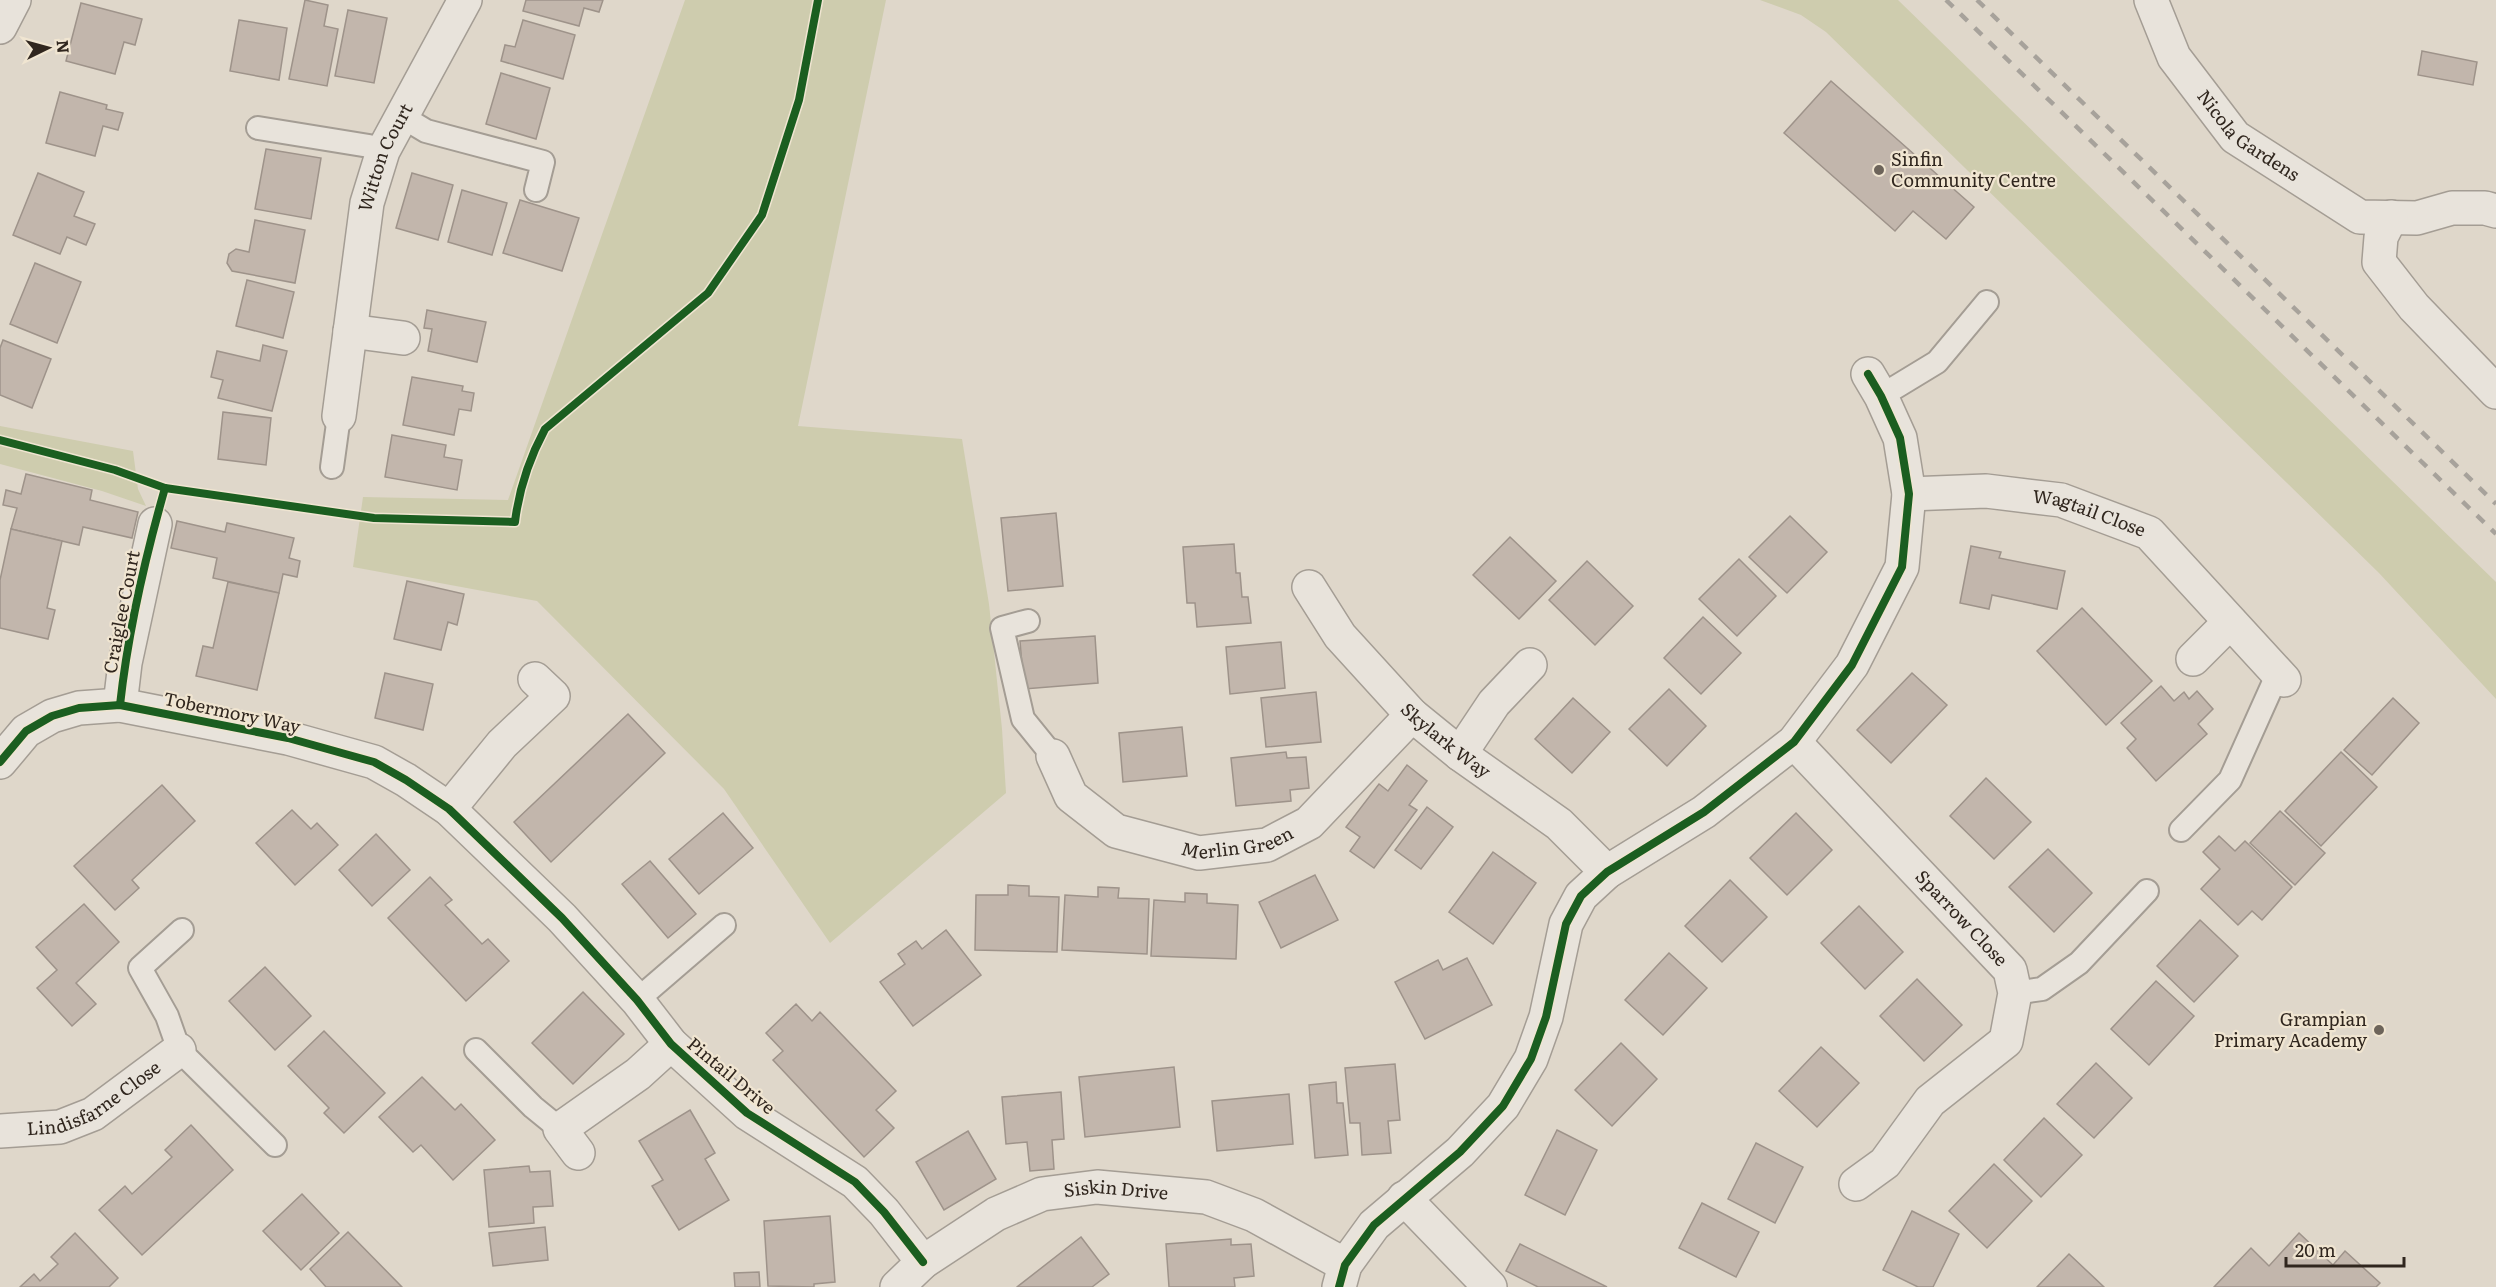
<svg xmlns="http://www.w3.org/2000/svg" width="2496" height="1287" viewBox="0 0 2496 1287" font-family="Literata,serif">
<style>
.green{fill:#ceccae}
.building{fill:#c2b6ac;stroke:#9e938a;stroke-width:1.5}
.lines{fill:none;stroke-linecap:round;stroke-linejoin:round}
.lane-casing{stroke:#a49d94;stroke-width:26}
.street-casing{stroke:#a49d94;stroke-width:36}
.lane{stroke:#e8e3db;stroke-width:22}
.street{stroke:#e8e3db;stroke-width:33}
.rail{stroke:#a7a29b;stroke-width:4.5;stroke-dasharray:10 10;stroke-linecap:butt}
.cycleway-casing{stroke:#f0e5d1;stroke-width:11}
.cycleway{stroke:#1b5e20;stroke-width:8}
.poi-dot{fill:#6d645a;stroke:#f0e5d1;stroke-width:2}
.labels{text-anchor:middle;stroke-width:4.5;stroke-linejoin:round;paint-order:stroke}
.street-label{font-size:18px;fill:#30261e;stroke:#f0e5d1}
.poi-label{font-size:18px;fill:#30261e;stroke:#f0e5d1;text-anchor:start}
</style>
<rect width="100%" height="100%" fill="#dfd7ca"/>
<g class="green">
<polygon points="685,0 886,0 798,426 962,439 989,604 1002,729 1006,793 830,943 724,789 537,601 353,567 363,497 508,500"/>
<polygon points="1760,0 1898,0 2496,582 2496,699 2379,573 1826,32 1801,15"/>
<polygon points="0,426 133,451 138,489 146,506 102,491 0,464"/>
</g>
<g class="building">
<polygon points="305,0 328,5 324,26 338,29 327,86 289,79"/>
<polygon points="526,0 603,0 599,12 584,8 579,26 523,11"/>
<polygon points="81,3 142,19 135,45 124,42 115,74 66,61"/>
<polygon points="348,10 387,18 374,83 335,76"/>
<polygon points="239,20 287,28 279,80 230,71"/>
<polygon points="523,20 575,35 563,79 501,61 505,45 515,47"/>
<polygon points="2422,51 2477,62 2473,85 2418,75"/>
<polygon points="501,73 550,88 536,139 486,124"/>
<polygon points="1831,81 1974,207 1946,239 1913,211 1895,231 1784,133"/>
<polygon points="60,92 107,105 106,109 123,113 118,130 103,126 95,156 46,143"/>
<polygon points="266,149 321,158 311,219 255,209"/>
<polygon points="38,173 84,192 74,216 95,224 86,245 67,237 60,254 13,235"/>
<polygon points="412,173 453,185 438,240 396,228"/>
<polygon points="462,190 507,203 492,255 448,242"/>
<polygon points="520,200 579,218 562,271 503,253"/>
<polygon points="255,220 305,230 295,283 232,271 227,263 229,254 236,249 249,252"/>
<polygon points="35,263 81,282 57,343 10,324"/>
<polygon points="247,280 294,292 283,338 236,326"/>
<polygon points="427,310 486,322 477,362 428,351 432,329 424,328"/>
<polygon points="3,340 51,359 32,408 0,395 0,348"/>
<polygon points="263,345 287,351 272,411 218,398 223,380 211,377 217,351 260,361"/>
<polygon points="412,377 463,386 462,391 474,393 471,411 459,409 454,435 403,425"/>
<polygon points="223,412 271,418 266,465 218,459"/>
<polygon points="392,435 446,445 444,457 462,460 457,490 385,477"/>
<polygon points="26,474 92,490 90,500 138,512 132,538 83,527 79,545 11,529 17,508 3,505 6,490 21,494"/>
<polygon points="1056,513 1063,586 1008,591 1001,518"/>
<polygon points="1790,516 1827,552 1787,593 1749,557"/>
<polygon points="177,521 225,532 227,523 294,538 289,558 300,561 297,577 283,574 279,593 213,578 217,558 171,548"/>
<polygon points="11,529 62,541 47,608 55,610 48,639 0,628 0,580"/>
<polygon points="1510,537 1556,581 1519,619 1473,575"/>
<polygon points="1234,544 1236,573 1240,573 1242,597 1248,597 1251,623 1197,627 1195,603 1187,603 1183,547"/>
<polygon points="1971,546 2001,552 1999,558 2065,571 2057,609 1992,595 1989,609 1960,603"/>
<polygon points="1739,559 1776,596 1737,636 1699,599"/>
<polygon points="1587,561 1633,606 1595,645 1549,600"/>
<polygon points="407,581 464,594 457,625 448,622 441,650 394,639"/>
<polygon points="228,582 279,593 257,690 196,676 203,646 213,648"/>
<polygon points="2082,608 2152,681 2106,725 2037,651"/>
<polygon points="1703,617 1741,653 1701,694 1664,658"/>
<polygon points="1095,636 1098,683 1024,689 1020,641"/>
<polygon points="1281,642 1285,688 1230,694 1226,647"/>
<polygon points="385,673 433,684 423,730 375,718"/>
<polygon points="1912,673 1947,705 1891,763 1857,730"/>
<polygon points="2161,686 2174,701 2184,692 2189,699 2197,691 2213,709 2198,724 2207,734 2156,781 2127,748 2136,739 2121,723"/>
<polygon points="1669,689 1706,726 1667,766 1629,729"/>
<polygon points="1316,692 1321,742 1266,747 1261,698"/>
<polygon points="1573,698 1610,732 1572,773 1535,739"/>
<polygon points="2393,698 2419,723 2372,775 2344,750"/>
<polygon points="628,714 665,753 551,862 514,822"/>
<polygon points="1182,727 1187,776 1123,782 1119,733"/>
<polygon points="1286,752 1287,758 1306,757 1309,788 1290,790 1291,801 1236,806 1231,758"/>
<polygon points="2341,752 2377,787 2321,846 2285,811"/>
<polygon points="1407,765 1427,781 1409,805 1417,810 1374,868 1350,851 1360,837 1346,827 1379,784 1388,791"/>
<polygon points="1986,778 2031,822 1994,859 1950,816"/>
<polygon points="162,785 195,821 132,880 139,888 115,910 74,866"/>
<polygon points="1427,807 1453,827 1421,869 1395,850"/>
<polygon points="292,810 311,829 317,823 338,845 295,885 256,843"/>
<polygon points="2280,811 2325,853 2295,885 2250,843"/>
<polygon points="723,813 753,848 699,894 669,859"/>
<polygon points="1796,813 1832,850 1787,895 1750,858"/>
<polygon points="376,834 410,870 372,906 339,870"/>
<polygon points="2219,836 2235,851 2245,841 2292,887 2262,920 2252,911 2238,925 2201,889 2220,869 2203,852"/>
<polygon points="2048,849 2092,893 2054,932 2009,887"/>
<polygon points="1493,852 1536,883 1493,944 1449,912"/>
<polygon points="650,861 696,914 668,938 622,884"/>
<polygon points="1315,875 1338,920 1281,948 1259,902"/>
<polygon points="430,877 452,900 445,905 482,944 488,939 509,961 466,1001 388,918"/>
<polygon points="1730,880 1767,917 1722,962 1685,926"/>
<polygon points="1008,885 1029,886 1029,896 1059,897 1057,952 975,950 976,895 1008,895"/>
<polygon points="1098,887 1119,888 1118,898 1149,899 1147,954 1062,950 1065,895 1098,897"/>
<polygon points="1185,893 1207,894 1207,903 1238,905 1236,959 1151,956 1154,900 1185,902"/>
<polygon points="84,904 119,942 76,983 96,1004 72,1026 37,988 57,970 36,947"/>
<polygon points="1859,906 1903,952 1865,989 1821,943"/>
<polygon points="2200,920 2238,956 2194,1002 2157,966"/>
<polygon points="946,930 981,975 913,1026 880,982 905,964 898,954 916,941 922,949"/>
<polygon points="1669,953 1707,988 1663,1035 1625,1000"/>
<polygon points="1467,958 1492,1005 1425,1039 1395,982 1438,960 1443,970"/>
<polygon points="265,967 311,1016 275,1050 229,1001"/>
<polygon points="1917,979 1962,1025 1924,1061 1880,1016"/>
<polygon points="2156,981 2194,1016 2149,1065 2111,1029"/>
<polygon points="583,992 624,1034 573,1084 532,1043"/>
<polygon points="796,1004 812,1021 820,1012 896,1091 876,1110 894,1128 864,1157 773,1060 783,1051 766,1033"/>
<polygon points="324,1031 385,1093 344,1133 324,1113 329,1108 288,1066"/>
<polygon points="1621,1043 1657,1079 1612,1126 1575,1090"/>
<polygon points="1821,1047 1859,1083 1817,1127 1779,1091"/>
<polygon points="2096,1063 2132,1098 2094,1138 2057,1104"/>
<polygon points="1395,1064 1400,1120 1388,1121 1391,1153 1362,1155 1360,1123 1350,1123 1345,1068"/>
<polygon points="1174,1067 1180,1127 1085,1137 1079,1077"/>
<polygon points="422,1077 455,1110 461,1104 495,1140 453,1180 421,1145 413,1152 379,1117"/>
<polygon points="1336,1082 1337,1103 1343,1103 1348,1155 1315,1158 1309,1085"/>
<polygon points="1061,1092 1064,1139 1052,1140 1054,1169 1030,1171 1027,1142 1006,1144 1002,1097"/>
<polygon points="1289,1094 1293,1144 1217,1151 1212,1101"/>
<polygon points="690,1110 715,1153 705,1159 729,1200 679,1230 652,1186 663,1180 639,1141"/>
<polygon points="2044,1118 2082,1155 2041,1197 2004,1160"/>
<polygon points="191,1125 233,1170 142,1255 99,1210 125,1186 132,1194 172,1157 165,1150"/>
<polygon points="1557,1130 1597,1150 1565,1215 1525,1195"/>
<polygon points="968,1131 996,1179 944,1210 916,1162"/>
<polygon points="1756,1143 1803,1167 1775,1223 1728,1199"/>
<polygon points="1994,1164 2032,1201 1987,1248 1949,1211"/>
<polygon points="529,1166 530,1172 550,1171 553,1206 533,1207 534,1223 489,1227 484,1170"/>
<polygon points="302,1194 339,1233 301,1270 263,1231"/>
<polygon points="1702,1203 1759,1232 1736,1277 1679,1248"/>
<polygon points="1912,1211 1959,1234 1933,1287 1918,1287 1883,1270"/>
<polygon points="830,1216 835,1282 814,1284 814,1287 768,1286 764,1221"/>
<polygon points="545,1227 548,1260 493,1266 489,1233"/>
<polygon points="348,1232 402,1287 326,1287 310,1269"/>
<polygon points="75,1233 118,1278 109,1287 20,1287 34,1274 40,1281 58,1264 51,1257"/>
<polygon points="2299,1233 2333,1265 2345,1251 2380,1283 2376,1287 2214,1287 2251,1248 2269,1266"/>
<polygon points="1081,1237 1109,1274 1092,1287 1017,1287"/>
<polygon points="1231,1239 1231,1245 1251,1244 1254,1276 1234,1278 1235,1287 1169,1287 1166,1244"/>
<polygon points="1520,1244 1607,1287 1538,1287 1506,1271"/>
<polygon points="2069,1254 2104,1287 2037,1287"/>
<polygon points="759,1272 760,1287 735,1287 734,1273"/>
</g>
<g class="lines">
<g class="lane-casing">
<g id="lane">
<polyline points="401,116 426,131 543,162 536,190"/>
<polyline points="258,128 369,146 383,151"/>
<polyline points="1881,396 1937,362 1987,302"/>
<polyline points="332,467 339,416"/>
<polyline points="1028,621 1002,628 1023,719 1053,756"/>
<polyline points="2181,830 2230,780 2278,673"/>
<polyline points="182,930 140,968 167,1016 179,1050 275,1145"/>
<polyline points="2015,993 2042,989 2079,963 2147,891"/>
<polyline points="637,1000 724,925"/>
<polyline points="476,1050 533,1107 560,1129"/>
</g>
</g>
<g class="street-casing">
<g id="street">
<path id="s1" d="M2151,0L2174,57L2235,137L2360,217L2417,218L2452,208H2485L2496,211"/>
<polyline points="0,27 14,0"/>
<polyline points="2391,217 2381,237 2379,262 2414,307 2496,392"/>
<polyline points="350,331 403,338"/>
<path id="s2" d="M339,416L367,203L383,151L465,0"/>
<path id="s3" d="M1909,494L1986,491L2061,500L2149,533L2284,680"/>
<path id="s4" d="M1309,587L1340,636L1412,715L1460,754L1559,824L1607,872"/>
<polyline points="2193,659 2230,622"/>
<polyline points="120,705 125,663 155,524"/>
<path id="s5" d="M1794,742L2010,970L2015,993L2006,1041L1930,1101L1885,1163L1856,1184"/>
<polyline points="1460,754 1494,703 1530,665"/>
<path id="s6" d="M1053,756L1071,796L1116,831L1199,853L1267,845L1309,823L1412,715"/>
<polyline points="0,762 26,731 52,716 79,708 120,705 288,738 374,762 406,780 449,809 562,918 637,1000 671,1044 747,1113 855,1182 884,1212 923,1262"/>
<polyline points="449,809 502,744 553,696 535,679"/>
<path id="s7" d="M0,1131L60,1127L93,1114L179,1050"/>
<polyline points="578,1153 560,1129 638,1074 671,1044"/>
<polyline points="1404,1198 1490,1287"/>
<path id="s8" d="M897,1287L923,1262L996,1214L1042,1194L1097,1187L1206,1197L1254,1215L1345,1265"/>
<polyline points="1339,1287 1345,1265 1374,1225 1460,1152 1503,1106 1531,1059 1546,1017 1566,924 1581,896 1607,872 1704,812 1794,742 1852,665 1902,567 1909,494 1900,438 1881,396 1868,374"/>
</g>
</g>
<use href="#lane" class="lane"/>
<use href="#street" class="street"/>
<g class="rail">
<polyline points="1946,0 2496,534"/>
<polyline points="1977,0 2496,504"/>
</g>
<g class="cycleway-casing">
<g id="cycleway">
<polyline points="0,440 115,470 165,488"/>
<path d="M120,705C128,632 145,558 165,488L374,518L515,522C519,488 529,459 545,429L708,293L762,215L799,100L818,0"/>
<polyline points="0,762 26,731 52,716 79,708 120,705 288,738 374,762 406,780 449,809 562,918 637,1000 671,1044 747,1113 855,1182 884,1212 923,1262"/>
<polyline points="1339,1287 1345,1265 1374,1225 1460,1152 1503,1106 1531,1059 1546,1017 1566,924 1581,896 1607,872 1704,812 1794,742 1852,665 1902,567 1909,494 1900,438 1881,396 1868,374"/>
</g>
</g>
<use href="#cycleway" class="cycleway"/>
</g>
<g class="poi-dot">
<circle cx="1879" cy="170" r="6"/>
<circle cx="2379" cy="1030" r="6"/>
</g>
<g class="labels">
<g class="street-label">
<text dy="6" stroke="none"><textPath href="#s1" startOffset="171">Nicola Gardens</textPath></text>
<text dy="6" stroke="none"><textPath href="#s2" startOffset="264">Witton Court</textPath></text>
<text dy="6" stroke="none"><textPath href="#s3" startOffset="183">Wagtail Close</textPath></text>
<text transform="translate(122 612) rotate(-79)" y="6">Craiglee Court</text>
<text transform="translate(232 713) rotate(12)" y="6">Tobermory Way</text>
<text dy="6" stroke="none"><textPath href="#s4" startOffset="207">Skylark Way</textPath></text>
<text dy="6" stroke="none"><textPath href="#s6" startOffset="226">Merlin Green</textPath></text>
<text dy="6" stroke="none"><textPath href="#s5" startOffset="243">Sparrow Close</textPath></text>
<text transform="translate(731 1076) rotate(40)" y="6">Pintail Drive</text>
<text dy="6" stroke="none"><textPath href="#s7" startOffset="102">Lindisfarne Close</textPath></text>
<text dy="6" stroke="none"><textPath href="#s8" startOffset="248">Siskin Drive</textPath></text>
</g>
<g class="poi-label">
<text x="1891" y="166">Sinfin<tspan x="1891" dy="21">Community Centre</tspan></text>
<text x="2367" y="1026" text-anchor="end">Grampian<tspan x="2367" dy="21">Primary Academy</tspan></text>
</g>
</g>
<g transform="translate(48 48) rotate(85)" stroke="#f0e5d1" stroke-width="4.5" paint-order="stroke">
<path d="M0-4.5L10 22L0 15L-10 22Z" fill="#30261e"/>
<text y="-9" font-size="16" font-weight="bold" text-anchor="middle" fill="#30261e">N</text>
</g>
<path d="M2286 1257v9h118v-9" fill="none" stroke="#30261e" stroke-width="3"/>
<text x="2295" y="1257" font-size="18" fill="#30261e" stroke="#f0e5d1" stroke-width="4.5" paint-order="stroke">20 m</text>
</svg>
